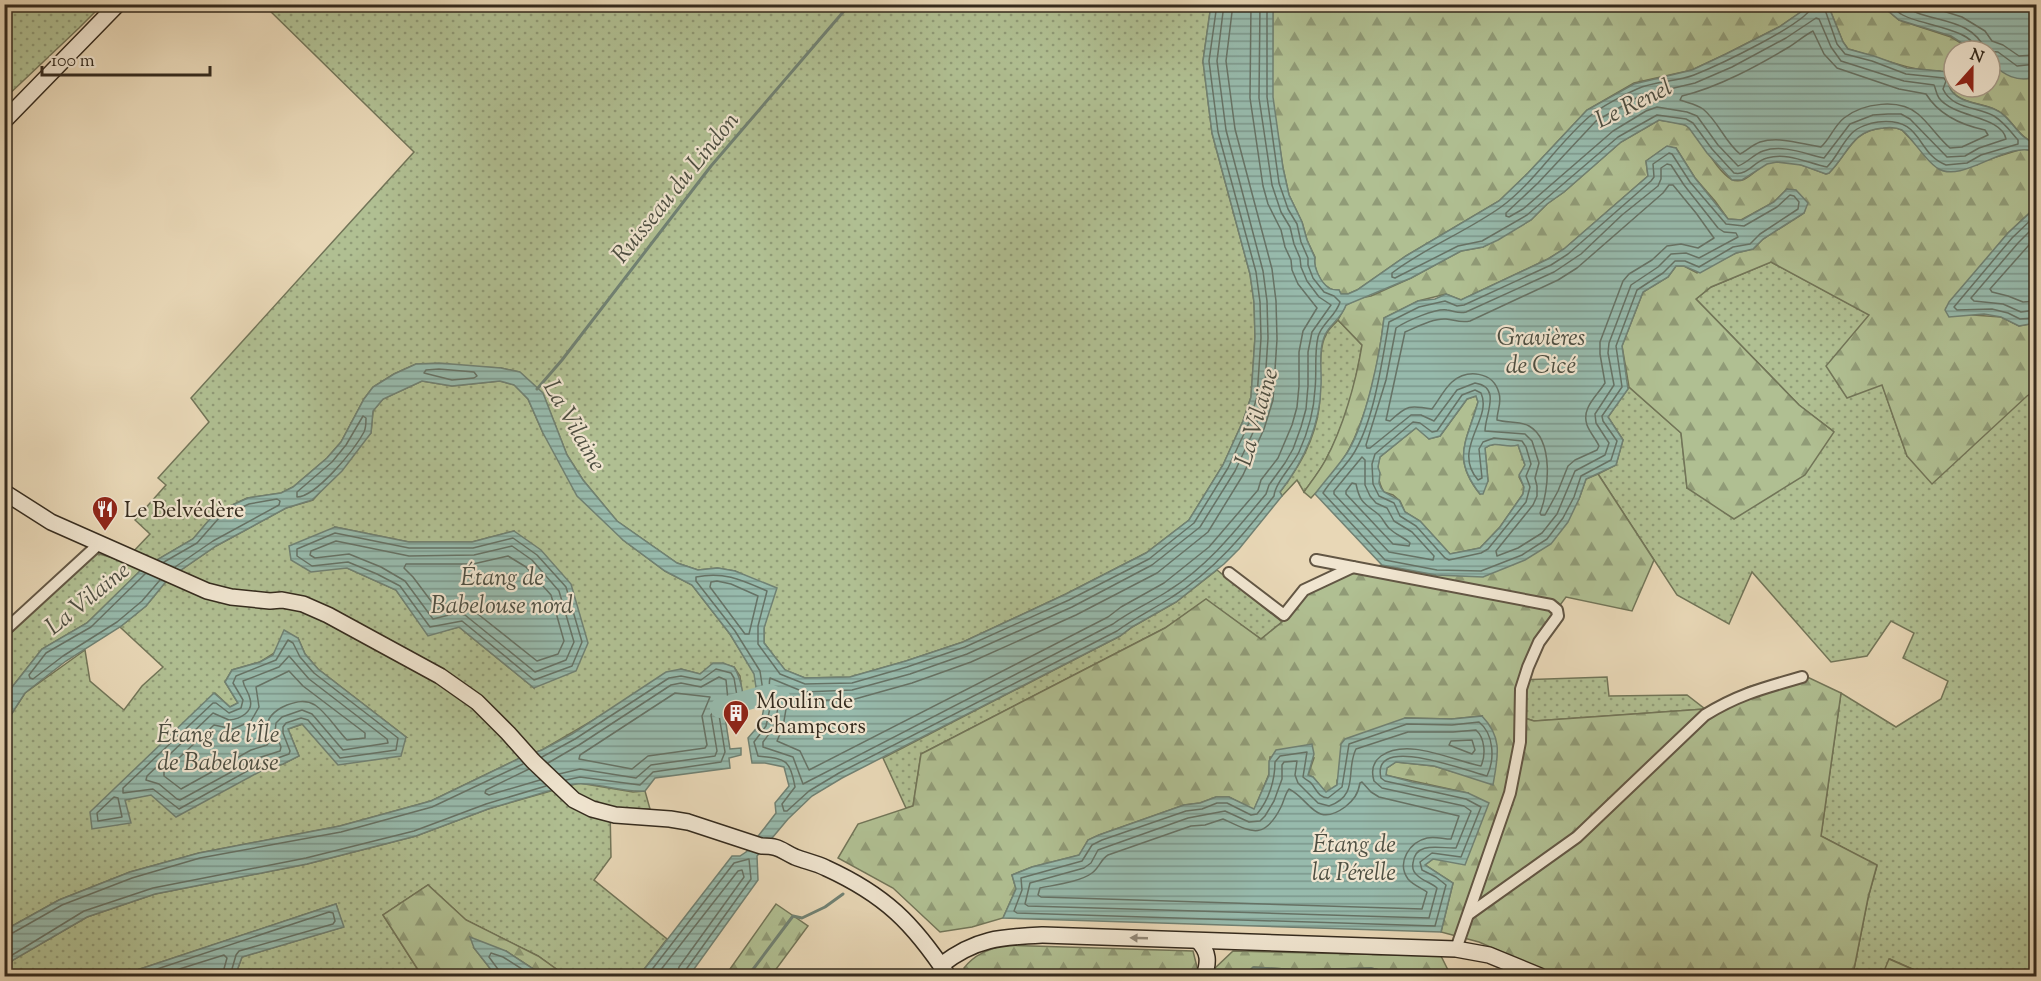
<svg xmlns="http://www.w3.org/2000/svg" width="2041" height="981" viewBox="0 0 2041 981" font-family="'Sorts Mill Goudy',serif">
<style>
.grass{fill:url(#grass-dots);stroke:#727558;stroke-width:1.5;fill-rule:evenodd}
.forest{fill:url(#forest-firs);stroke:#727558;stroke-width:1.5}
.park{fill:#b0bf92;stroke:#727558;stroke-width:1.5}
.water{fill:url(#water-rules);stroke:#708173;stroke-width:1.5;fill-rule:evenodd}
.lines{fill:none;stroke-linecap:round;stroke-linejoin:round}
.shore{stroke:#667265;stroke-width:1.5}
.stream{stroke:#708173;stroke-width:3}
.river{stroke:#97baac;stroke-width:20}
.street-casing{stroke:#625644;stroke-width:14}
.secondary-casing{stroke:#352b1e;stroke-width:18}
.street{stroke:#f0e5d0;stroke-width:10}
.secondary{stroke:#f0e5d0;stroke-width:15}
.oneway{fill:#928877}
.labels{text-anchor:middle;stroke-width:4.5;stroke-linejoin:round;paint-order:stroke}
.poi-label{font-size:22px;fill:#352b1e;stroke:#f0e5d0;text-anchor:start}
.water-label{font-size:24px;font-style:italic;fill:#4e4f42;stroke:#f0e5d0}
</style>
<defs>
<pattern id="grass-dots" width="8" height="8" patternUnits="userSpaceOnUse" patternTransform="scale(1.5)"><rect width="8" height="8" fill="#b0bf92"/><path d="M2 2h.1M6 6h.1" fill="none" stroke="#909b77" stroke-width="1.8" stroke-linecap="round"/></pattern>
<pattern id="forest-firs" width="22" height="20" patternUnits="userSpaceOnUse" patternTransform="scale(1.5)"><rect width="22" height="20" fill="#b0bf92"/><path d="M5 1l3.5 6h-7zM16 11l3.5 6h-7z" fill="#909b77"/></pattern>
<pattern id="water-rules" width="6" height="5" patternUnits="userSpaceOnUse" patternTransform="scale(1.5)"><rect width="6" height="5" fill="#97baac"/><path d="M0 2.5h6" fill="none" stroke="#7c978b"/></pattern>
</defs>
<rect width="100%" height="100%" fill="#e8d7b6"/>
<filter id="stains"><feTurbulence type="fractalNoise" baseFrequency=".00333" numOctaves="4"/><feColorMatrix values="0 0 0 0 .2 0 0 0 0 .09 0 0 0 0 .02 0 0 0 .5 -.17"/></filter>
<radialGradient id="worn" r=".72"><stop offset=".6" stop-color="#630" stop-opacity="0"/><stop offset="1" stop-color="#630" stop-opacity=".3"/></radialGradient>
<g class="grass">
<polygon points="5,4 102,4 102,5 79,28 5,98"/>
<polygon points="264,5 1211,5 1203,61 1212,133 1250,274 1254,302 1255,337 1251,397 1243,421 1223,465 1189,520 1146,553 1066,594 963,642 906,661 850,677 805,678 785,670 764,643 764,628 768,611 750,578 735,571 717,568 698,570 677,563 617,521 583,480 567,455 543,394 519,372 501,368 416,364 394,374 373,387 364,399 341,442 327,458 293,487 281,493 247,498 215,513 193,539 143,568 87,623 42,649 5,696 5,639 47,595 96,553 127,562 132,553 150,534 135,520 166,485 158,478 209,422 191,398 414,152"/>
<polygon points="1771,262 1870,315 1882,384 1907,456 2036,390 2036,976 1928,976 1890,959 1882,976 1855,976 1854,969 1868,898 1877,866 1821,836 1841,693 1896,727 1941,699 1948,681 1903,658 1914,633 1891,621 1867,656 1831,662 1752,572 1729,624 1677,595 1598,474 1616,465 1623,440 1608,417 1629,387 1681,433 1687,488 1833,431 1799,405 1696,299 1711,287"/>
<path d="M1338,320L1362,345C1356,382 1344,427 1325,461C1319,472 1311,482 1304,492L1297,480L1282,496L1280,492C1299,467 1315,440 1319,408C1322,389 1317,349 1326,335C1328,329 1334,325 1338,320Z"/>
<path d="M422,381L452,386L500,381L515,385L528,399L543,433L623,540L665,571L692,585L730,634L755,674L757,692L742,695L740,676L734,667C716,661 714,663 700,674L681,669L542,750L520,758L431,801L340,826L199,853L130,872L59,900L5,930V724L25,693L85,650L90,681L124,710L142,686L163,667L120,627L146,606L168,579L216,546L286,508L313,500L371,433L373,411L383,399ZM335,527L409,542H472L514,531L534,688L459,627L428,635L396,590L347,568ZM298,638L305,654L318,669L406,737L303,724L288,729L299,756L283,764L261,771L124,800L215,693L230,707L238,703L225,682L232,670L260,662Z"/>
<polygon points="1217,570 1282,622 1261,639 1206,600 1165,628 921,754 913,806 906,808 883,758 1120,636 1132,627 1176,602"/>
<polygon points="1607,677 1609,696 1687,695 1705,709 1534,721 1518,716 1518,680"/>
<polygon points="579,783 633,792 645,791 650,809 610,808 611,857 594,880 667,939 639,976 566,976 538,956 466,920 428,885 383,915 422,976 235,976 242,957 343,927 336,904 119,976 5,976 4,968 13,960 87,917 155,894 307,864 416,836 488,809"/>
</g>
<g class="forest">
<path d="M1273,5H1811L1779,27L1726,54L1692,70L1634,83L1587,110L1528,173L1499,201L1406,256L1357,290L1348,294H1341L1339,290C1336,290 1332,290 1329,288C1320,283 1313,267 1315,257L1307,240L1302,222L1289,195L1283,168L1272,97Z"/>
<path d="M1828,5H1881L1899,20L1951,37L1974,51H1954V87H1990V62C2002,73 2020,82 2036,77V143C2018,139 2012,116 1994,109C1980,103 1962,103 1951,91C1947,86 1944,77 1940,71C1908,71 1878,57 1848,49L1843,42Z"/>
<path d="M1659,120C1668,122 1679,122 1687,126C1699,133 1714,169 1731,179C1745,187 1756,167 1768,163C1786,157 1810,168 1826,174L1829,173C1848,154 1852,130 1883,128C1890,127 1896,127 1902,130L1938,168L1977,165L1983,161L2022,149H2029L2036,152V207L2008,233L1946,308L1973,315L2001,317L2019,326L2036,323V390L2027,396L1932,484L1907,456L1882,385L1847,398L1826,366L1869,315L1771,262L1711,287L1696,299L1799,405L1834,432L1805,475L1734,519L1687,488L1681,433L1629,387L1622,346L1643,292L1668,277L1676,266H1684L1697,273L1736,253L1753,249L1763,239L1804,213L1806,206L1787,189L1774,202L1741,220L1728,219L1715,201L1695,178L1676,148L1666,147L1646,161L1648,176L1564,249L1548,259L1461,300L1446,294L1418,301L1384,318C1379,361 1369,412 1348,451C1339,467 1324,484 1311,498L1304,492C1311,482 1319,472 1325,461C1343,428 1356,382 1362,345L1338,320L1346,305L1360,298L1371,296L1411,278L1461,251L1483,247L1531,220L1547,204L1564,192L1621,142Z"/>
<path d="M1476,396L1478,402C1467,441 1451,458 1480,494L1488,481L1485,448C1495,440 1506,447 1518,445L1525,465L1519,477L1524,487L1523,494L1500,527L1480,548L1450,554L1420,521L1405,512L1400,501L1393,495L1384,492C1378,483 1376,467 1380,457L1417,427L1429,439L1440,436L1467,399Z"/>
<polygon points="1598,474 1654,560 1632,611 1566,597 1536,637 1518,680 1518,716 1534,721 1705,709 1748,687 1799,673 1841,693 1821,836 1877,865 1868,898 1854,969 1855,976 1557,976 1479,942 1441,932 1453,883 1425,865 1433,859 1468,793 1385,775 1387,768 1396,762 1434,766 1454,772 1482,716 1452,719 1405,718 1337,780 1337,785 1326,793 1313,777 1308,775 1314,758 1270,757 1269,774 1254,810 1229,797 1216,797 1200,803 1184,805 1099,835 1088,840 1080,855 1032,867 1012,875 1016,889 1003,918 972,927 940,932 893,888 838,858 858,824 913,806 921,754 1165,628 1206,599 1261,639 1282,622 1308,592 1357,571 1382,565 1436,575 1579,499 1586,479"/>
<polygon points="428,885 466,920 538,956 566,976 544,976 506,951 474,948 496,976 422,976 383,915"/>
<polygon points="776,904 808,926 771,976 725,976"/>
<path d="M1004,945L1193,951L1199,975L1198,976H965L964,968C975,954 988,950 1004,945Z"/>
<polygon points="1233,951 1441,956 1451,976 1405,976 1371,968 1301,970 1254,967 1244,976 1211,976 1213,970"/>
</g>
<polygon class="park" points="1889,959 1928,976 1882,976"/>
<g class="water">
<path d="M1211,5H1273V97L1283,168L1289,195L1302,222L1307,240L1315,258C1313,267 1321,283 1329,288C1332,290 1336,290 1339,290L1341,294H1348L1357,290L1406,256L1499,201L1528,173L1587,110L1634,84L1692,70L1726,54L1779,27L1811,5H1828L1843,42L1848,49L1874,56L1907,68L1950,72C1955,78 1954,82 1949,86C1955,103 1980,103 1994,109C2012,116 2017,139 2036,143V152C2007,139 1963,185 1937,168C1923,158 1915,141 1902,130C1896,127 1890,127 1883,128C1852,130 1848,154 1829,173L1826,174L1801,165L1777,162L1767,164L1742,180H1732L1707,153L1689,128L1685,125L1659,120L1621,142L1564,192L1547,204L1531,220L1498,240L1483,247L1461,251L1411,278L1346,305C1342,318 1330,324 1325,335C1318,350 1322,370 1321,386C1320,426 1304,461 1280,492L1282,496L1239,549L1224,564L1176,602L1132,627L1120,636L842,778L812,796L788,819L757,856L758,880L689,976H639L732,856H740L746,852L776,813L775,803L789,786L784,767L765,763H752L748,738L761,723L764,707L758,701L754,674L730,634L692,585L665,571L623,540L577,496L543,433L528,399L514,385L500,381L452,386L422,381L383,399L373,411L371,433L342,471L312,500L286,508L216,546L168,579L146,606L120,627L66,661L25,693L5,724V696L42,649L87,623L143,568L193,539L215,513L248,498L281,493L293,487L327,458L341,442L364,399L373,387L394,374L416,364L439,363L501,368L520,372L543,393L567,455L583,480L617,521L677,563L698,570L718,568L735,571L777,588L764,628V643L785,670L805,678L850,677L906,661L963,642L1066,594L1146,553L1189,520L1223,465L1243,421L1251,397L1255,337L1254,302L1250,274L1212,133L1203,61Z"/>
<path d="M1881,5H2036V77C2017,83 2004,75 1990,62V51H1974L1951,36L1899,20Z"/>
<path d="M1667,146L1676,148L1695,178L1728,219L1742,220L1774,202L1787,189L1796,190L1808,203L1804,213L1763,239L1753,249L1736,253L1700,273L1684,266H1676L1668,277L1643,292L1622,346L1628,389L1608,417L1623,440L1616,465L1586,479L1579,499L1568,522L1551,544L1525,560L1483,577L1436,575L1382,565L1315,494C1325,480 1337,468 1347,453C1366,423 1380,354 1384,318L1418,301L1435,299L1446,294L1461,300L1548,259L1564,249L1648,176L1646,161ZM1476,396L1478,402C1467,442 1451,457 1480,494H1483L1488,481L1485,448C1496,440 1506,449 1518,445L1525,465L1519,475L1524,487L1523,494L1500,527L1480,548L1450,554L1420,521L1405,512L1399,500L1384,492L1381,488L1379,483L1380,473L1378,467L1380,457L1416,428L1429,439L1440,436L1467,399Z"/>
<polygon points="2036,207 2036,323 2019,326 2001,317 1984,314 1949,317 1945,310 1949,302 2008,233"/>
<polygon points="335,527 409,542 472,542 514,531 541,550 571,584 588,643 576,671 534,688 459,627 428,636 396,590 347,568 311,572 291,560 289,546"/>
<polygon points="284,630 298,638 305,654 318,669 406,737 401,756 338,765 302,724 288,729 299,756 283,764 261,771 176,817 151,795 125,800 131,823 92,829 90,812 214,693 230,707 238,703 225,682 232,670 260,662 273,655"/>
<path d="M713,663H723L734,667C741,678 745,698 743,710L725,717L730,749L741,748V755L729,758L730,768L655,778L645,791C619,793 594,780 569,785L488,809L416,836L307,864L155,894L87,917L13,960L5,968V930L59,900L130,872L199,853L340,826L431,801L520,758L542,750L572,734L666,672L681,669L700,674Z"/>
<path d="M1482,716C1503,738 1498,756 1493,785L1434,766L1396,762L1387,768L1386,775L1412,782L1468,793L1489,803L1465,865L1433,859L1425,865L1453,883L1441,932L1003,918L1016,889L1012,875L1032,867L1079,855L1088,840L1099,835L1184,805L1200,803L1216,797H1229L1254,809L1269,775V761L1276,750L1312,744L1314,754L1308,775L1313,777L1326,792L1337,785L1341,744L1345,739L1405,718L1452,719Z"/>
<polygon points="336,904 344,927 242,957 235,976 119,976"/>
<polygon points="470,937 506,951 544,976 496,976 474,948"/>
<polygon points="1253,967 1301,970 1371,968 1405,976 1244,976"/>
</g>
<g class="lines">
<g class="shore">
<path d="M1217,4L1209,61L1218,132L1256,272L1260,302L1261,338L1257,397L1249,423L1228,468L1194,523L1149,559L1069,600L965,647L907,667L852,683L805,684L780,674L758,644V626L767,591C742,580 724,571 696,577V581L735,631L760,671L764,698L770,708L766,726L754,742L758,756C785,759 790,758 795,787L782,804L784,811H787L809,791L839,773L1117,631C1134,618 1154,609 1172,597C1214,571 1244,534 1274,496C1275,483 1293,465 1299,452C1308,432 1314,410 1315,389C1317,371 1314,355 1318,337C1321,324 1336,316 1340,302L1334,296L1324,292L1313,278L1308,265V258L1301,242L1297,224L1288,209L1279,183L1267,97V4"/>
<path d="M1224,4L1217,61L1226,130L1263,271L1267,301L1268,338L1264,398L1256,426L1235,471L1200,527L1152,565L1072,607L967,654L910,674L852,690L804,692L770,678C768,687 771,693 775,701C782,715 771,732 763,742V747L793,757L803,784L1113,624C1130,611 1150,603 1168,591C1208,566 1236,530 1266,494L1269,485L1285,463L1293,449L1301,427L1306,409L1308,386V352L1312,332L1331,305L1319,297L1307,281L1301,267L1300,258L1294,244L1290,227L1281,212L1272,185L1259,98L1260,4"/>
<polyline points="1233,4 1226,61 1235,129 1272,269 1276,301 1277,339 1273,400 1264,429 1243,475 1208,532 1157,573 1076,615 971,662 912,683 855,699 805,701 786,695 786,709 783,727 777,741 800,751 809,770 1108,617 1121,607 1164,583 1209,547 1258,490 1261,480 1278,458 1292,425 1297,407 1299,386 1299,352 1303,331 1317,308 1298,284 1292,270 1291,260 1285,247 1281,230 1268,204 1263,186 1250,98 1251,4"/>
<path d="M1813,4C1812,22 1714,67 1694,75C1676,82 1655,81 1637,89C1623,95 1601,107 1590,116C1558,143 1535,182 1501,207C1466,232 1426,247 1392,273V277L1395,278L1458,246L1482,241L1527,215L1618,137L1657,115L1686,119L1693,123L1712,149L1734,173C1748,176 1754,161 1767,158C1788,152 1807,163 1827,167C1837,157 1842,143 1852,133C1858,127 1870,123 1878,122C1924,117 1915,153 1946,165L1967,163L1981,155L2018,144V140C2010,131 2005,123 1994,116C1978,107 1952,109 1943,89L1946,81L1944,78L1906,74L1872,61L1845,54L1837,44L1823,4"/>
<path d="M1890,4C1894,8 1897,12 1901,14C1917,25 1974,28 1977,51"/>
<path d="M1902,4C1924,24 1971,14 1986,51L1998,52L2017,66L2036,64"/>
<polyline points="1921,4 1962,17 1985,31 1992,41 2003,45 2019,56 2036,55"/>
<path d="M1816,18L1819,19L1831,47L1841,61L1904,81L1934,85C1936,89 1936,94 1939,98C1954,118 2002,116 2006,139L1979,148L1965,156L1947,157L1910,119L1901,114H1888L1873,115L1850,124L1824,158C1805,154 1783,144 1763,151C1754,154 1747,163 1738,166L1718,145L1697,116L1687,112L1657,107L1646,111L1613,131L1523,209L1509,217L1506,216V213L1538,183L1596,121L1640,96L1695,83L1732,67L1786,38Z"/>
<path d="M1813,31L1824,54L1837,68L1899,89L1926,94C1939,115 1961,125 1985,130L1988,135L1962,147L1950,148C1938,138 1930,124 1918,114C1899,98 1863,103 1844,118C1834,126 1830,139 1821,147C1801,144 1780,136 1760,142C1752,145 1746,151 1740,154C1725,142 1718,121 1703,109C1696,104 1688,103 1680,100L1682,96C1719,87 1757,66 1789,47C1797,42 1805,35 1813,31Z"/>
<path d="M1669,153L1672,154L1690,182L1726,224L1744,226L1777,207L1790,195L1794,196L1799,202L1798,209L1760,234L1750,244L1733,247L1699,267L1685,261H1675L1663,273L1637,290L1616,346L1622,387L1602,416L1603,421L1617,441L1611,460L1581,476L1574,497L1563,518L1547,539L1522,555L1481,571L1437,570L1385,560L1323,493C1331,480 1343,469 1352,456C1374,423 1382,361 1389,322L1419,307L1445,301L1457,306L1464,305L1551,265L1568,254L1651,181L1654,177L1653,164Z"/>
<path d="M1667,164L1671,165L1684,185L1718,228L1724,232L1736,233L1738,237L1699,258L1686,253L1671,254L1658,267L1631,285L1609,343L1608,353L1614,385L1595,414L1596,423L1609,443L1605,455L1575,471L1557,514L1542,533L1518,548L1497,556L1496,551L1533,505L1537,496V486L1535,478L1539,463L1532,441L1525,434L1485,431C1485,415 1502,387 1475,383L1457,390L1434,421L1421,415H1411L1370,448H1367L1366,445L1386,380L1396,328C1406,321 1436,308 1447,310C1455,311 1458,314 1466,312L1554,272L1581,254L1622,215L1658,186L1661,179V168Z"/>
<path d="M1669,185H1673L1696,213L1714,238L1698,248L1681,244L1667,246L1652,260L1629,274L1623,281L1600,342V354L1605,383C1597,396 1581,408 1587,425C1590,433 1596,439 1599,446L1597,450L1575,460L1568,466L1558,491L1545,515H1541L1540,513C1549,491 1554,440 1529,426C1520,421 1507,423 1497,420C1497,411 1502,403 1499,393C1493,371 1467,369 1452,382C1444,389 1439,400 1432,409C1410,405 1407,405 1390,421L1386,420L1405,332C1417,327 1433,318 1446,319C1455,320 1460,323 1470,321L1558,280L1577,268L1663,193Z"/>
<polyline points="2036,215 2012,238 1954,307 1957,310 1992,309 2008,313 2020,319 2036,318"/>
<polyline points="2036,225 2018,243 1971,298 1974,301 2003,304 2021,312 2036,310"/>
<polyline points="2036,237 1990,289 1992,292 2008,296 2023,302 2036,301"/>
<polygon points="439,369 474,372 477,376 474,378 452,380 424,373 426,370"/>
<path d="M1475,390L1481,393C1493,419 1451,449 1478,480L1482,478L1479,449L1483,442L1494,438L1522,441L1526,447L1531,464L1526,476L1530,487L1526,502L1488,549L1481,553L1449,560L1445,558L1416,526L1400,516L1394,503L1379,496L1373,484L1372,464L1375,454L1413,422L1420,423L1432,432L1437,431L1462,395Z"/>
<path d="M363,416L366,418C366,423 366,428 364,432C355,449 316,497 297,497V492L332,462L346,445Z"/>
<polygon points="1362,457 1365,460 1365,485 1370,496 1376,503 1387,508 1394,521 1412,532 1434,556 1433,560 1389,552 1334,494 1334,491"/>
<path d="M1352,483L1356,484C1360,503 1364,503 1378,514C1383,518 1385,525 1390,529C1396,535 1404,537 1410,543L1409,546L1393,544L1346,494V491Z"/>
<polygon points="335,533 409,548 473,548 513,538 537,555 566,587 582,642 572,666 534,680 462,621 430,627 400,586 377,574 348,562 312,566 297,556 297,549"/>
<polygon points="336,541 409,556 474,555 512,546 532,560 559,591 574,642 566,660 535,672 465,615 457,613 433,619 405,581 381,567 349,554 315,558 310,555 311,551"/>
<polygon points="508,556 526,567 551,595 564,641 558,654 537,661 469,607 458,604 437,609 413,577 404,568 406,564 473,564"/>
<polyline points="164,562 197,543 219,518 249,504 277,499 280,501 279,505 213,541 175,567"/>
<polyline points="145,574 91,627 46,653 29,675 30,678 33,679 63,656 117,622 142,601 160,580"/>
<polygon points="717,581 731,584 758,596 749,634 745,634 710,587 711,582"/>
<polygon points="288,640 293,643 300,657 314,673 398,738 396,750 340,758 308,720 301,718 286,723 283,727 283,733 290,751 289,754 258,765 179,809 153,789 123,793 123,788 213,703 216,703 229,713 241,708 243,700 233,683 236,676 276,660"/>
<path d="M289,656L309,679L387,739L388,743L343,750L312,714L302,710L282,717L276,723L275,732L281,747L280,751L255,759L180,800L177,799L159,784L146,780L147,776L213,713L229,720C240,719 254,712 250,699C249,692 244,688 243,681L279,667Z"/>
<path d="M289,671L303,686L365,733V738L347,740C337,730 327,713 315,705C305,699 296,702 287,705C270,712 262,724 269,742L267,745L251,750L181,789L164,776V772L214,725L233,729L251,721L259,707L256,687Z"/>
<polygon points="675,693 710,697 702,716 707,745 705,748 648,756 632,769 579,759 580,755"/>
<path d="M1479,722C1494,734 1495,759 1487,776C1472,773 1370,732 1381,778L1385,781L1466,799L1481,807L1461,857L1432,853L1420,862L1422,870L1436,877L1446,885L1435,926L1017,913L1014,911L1022,890L1021,878L1082,861L1092,845L1102,840L1186,811L1202,809L1217,803H1227L1251,815L1257,814C1269,800 1275,780 1275,762L1280,756L1307,752L1303,777C1306,780 1309,781 1311,783C1317,790 1318,797 1328,798L1342,787L1349,744L1407,724L1452,725Z"/>
<path d="M1476,730C1485,738 1486,755 1481,766C1453,761 1408,737 1381,756C1373,762 1371,771 1374,781L1382,788L1464,806L1471,811L1456,848C1443,849 1415,840 1413,863C1412,868 1414,873 1418,876C1423,881 1432,883 1437,888L1429,918L1028,906L1025,904L1030,883L1084,868L1091,863L1098,850L1188,818L1225,811L1249,822L1260,821L1265,816L1274,801L1282,779V765L1284,762L1297,761L1295,775L1298,783L1318,803L1329,806C1360,795 1345,771 1356,749L1408,732H1453Z"/>
<polygon points="1472,740 1475,750 1472,754 1449,745 1451,741"/>
<polyline points="542,757 575,739 669,678 681,676 701,680 716,669 731,673 734,678 738,702 736,705 723,711 719,715 725,752 721,762 653,772 640,785 580,777 566,780"/>
<polyline points="548,763 579,745 671,685 681,683 701,687 719,677 726,680 728,700 717,706 711,715 717,751 715,756 651,765 636,778 580,769 559,774"/>
<polyline points="529,769 486,790 485,793 489,795 540,780"/>
<path d="M1362,782L1371,792L1379,797L1459,816L1451,839C1443,839 1435,836 1427,838C1410,842 1396,862 1408,879C1413,885 1421,888 1427,892L1422,909L1041,897L1038,895L1040,888C1054,885 1080,882 1092,873C1099,868 1101,859 1108,855L1191,826L1205,825L1223,819C1251,832 1264,841 1281,807C1284,801 1285,794 1289,789C1310,799 1315,829 1345,807C1354,800 1358,794 1360,783Z"/>
<polygon points="114,797 118,798 122,817 98,821 97,813"/>
<polyline points="4,935 9,935 62,905 132,878 200,858 341,832 432,807 523,764"/>
<polyline points="4,960 84,911 153,888 306,858 414,831 486,804 546,786"/>
<polyline points="136,976 329,912 333,913 335,921 333,924 239,951 236,955 230,976"/>
<polyline points="157,976 224,955 227,958 222,976"/>
<polyline points="500,976 500,972 489,957 491,953 503,957 533,976"/>
<polyline points="647,976 734,863 749,859 751,879 685,971 684,976"/>
<polyline points="656,976 738,871 742,870 744,877 679,967 677,976"/>
<polyline points="1252,976 1257,973 1302,976 1371,974 1383,976"/>
</g>
<g class="stream">
<polyline points="537,389 562,360 711,166 850,4"/>
<polyline points="748,976 793,916 802,918 825,907 843,894"/>
</g>
<polyline class="river" points="720,708 769,694 781,699"/>
<g class="street-casing">
<g id="street">
<polyline points="1316,560 1551,605 1557,610 1558,616 1539,642 1528,667 1521,689 1520,742 1510,793 1456,949"/>
<polyline points="1229,573 1284,615 1304,590 1353,567"/>
<polyline points="4,631 100,543"/>
<path d="M1469,914L1577,837L1705,715C1739,694 1764,688 1802,677"/>
</g>
</g>
<g class="secondary-casing">
<g id="secondary">
<polyline points="4,121 118,4"/>
<path d="M4,492L51,522L207,591L231,597L270,601L282,600L303,604L328,615L440,676L477,702L508,733L533,761L574,800L592,809L615,815L670,819L688,822L761,846C780,846 780,850 795,857C805,861 816,863 826,868C885,895 913,923 948,976"/>
<path d="M1198,941C1209,952 1209,962 1204,976"/>
<path d="M941,965C976,938 1001,937 1043,935L1456,949L1489,955L1540,976"/>
</g>
</g>
<use href="#street" class="street"/>
<use href="#secondary" class="secondary"/>
</g>
<defs><path id="oneway-solid" d="M-6-.8H1V-3.2L6.5 0L1 3.2V.8H-6Z" transform="scale(1.5)"/></defs>
<use class="oneway" href="#oneway-solid" transform="translate(1139 938) rotate(-178)"/>
<defs>
<g id="restaurant-pin" transform="scale(1.35)"><path d="M0 17L-7.5 6A9.5 9.5 0 1 1 7.5 6Z" fill="#8f2418" stroke="#f0e5d0"/><path d="M-5-6h1v4h1v-4h1v4h1v-4h1v5L-1.5 .5V6h-2V.5L-5-1ZM5-6V6H3V1.5H1.5Q1.5-4 5-6Z" fill="#fff"/></g>
<g id="building-pin" transform="scale(1.35)"><path d="M0 17L-7.5 6A9.5 9.5 0 1 1 7.5 6Z" fill="#8f2418" stroke="#f0e5d0"/><path d="M-4-6H4V6H1V3H-1V6H-4ZM-2.5-4.3h1.7v1.8h-1.7ZM.8-4.3h1.7v1.8H.8ZM-2.5-1h1.7V.8h-1.7ZM.8-1h1.7V.8H.8Z" fill="#fff"/></g>
</defs>
<g fill-rule="evenodd">
<use href="#restaurant-pin" x="105" y="509"/>
<use href="#building-pin" x="736" y="713"/>
</g>
<g class="labels">
<g class="poi-label">
<text x="124" y="517">Le Belvédère</text>
<text x="756" y="708">Moulin de<tspan x="756" dy="25">Champcors</tspan></text>
</g>
<g class="water-label">
<text transform="translate(1633 103) rotate(-26)" y="8">Le Renel</text>
<text transform="translate(675 187) rotate(-51)" y="8">Ruisseau du Lindon</text>
<text x="1541" y="345">Gravières<tspan x="1541" dy="28">de Cicé</tspan></text>
<text transform="translate(1256 417) rotate(-74)" y="8">La Vilaine</text>
<text transform="translate(575 425) rotate(60)" y="8">La Vilaine</text>
<text x="502" y="585">Étang de<tspan x="502" dy="28">Babelouse nord</tspan></text>
<text transform="translate(87 598) rotate(-39)" y="8">La Vilaine</text>
<text x="218" y="742">Étang de l'Île<tspan x="218" dy="28">de Babelouse</tspan></text>
<text x="1354" y="852">Étang de<tspan x="1354" dy="28">la Pérelle</tspan></text>
</g>
</g>
<rect width="2041" height="981" fill="none" stroke="#e8d7b6" stroke-width="24"/>
<rect x="6" y="6" width="2029" height="969" fill="none" stroke="#352b1e" stroke-width="3"/>
<rect x="12" y="12" width="2017" height="957" fill="none" stroke="#352b1e" stroke-width="1.5"/>
<g transform="translate(1972 69) rotate(21)"><circle r="28" fill="#f0e5d0" stroke="#a59b89" stroke-width="1.5"/>
<path d="M0-4.5L10 22L0 15L-10 22Z" fill="#8f2418"/>
<text y="-9" font-size="16" font-weight="bold" text-anchor="middle" fill="#352b1e">N</text>
</g>
<path d="M42 66v9h168v-9" fill="none" stroke="#352b1e" stroke-width="3"/>
<text x="51" y="66" font-size="18" fill="#352b1e" stroke="#f0e5d0" stroke-width="4.5" paint-order="stroke">100 m</text>
<rect width="100%" height="100%" filter="url(#stains)"/>
<rect width="100%" height="100%" fill="url(#worn)"/>
</svg>
